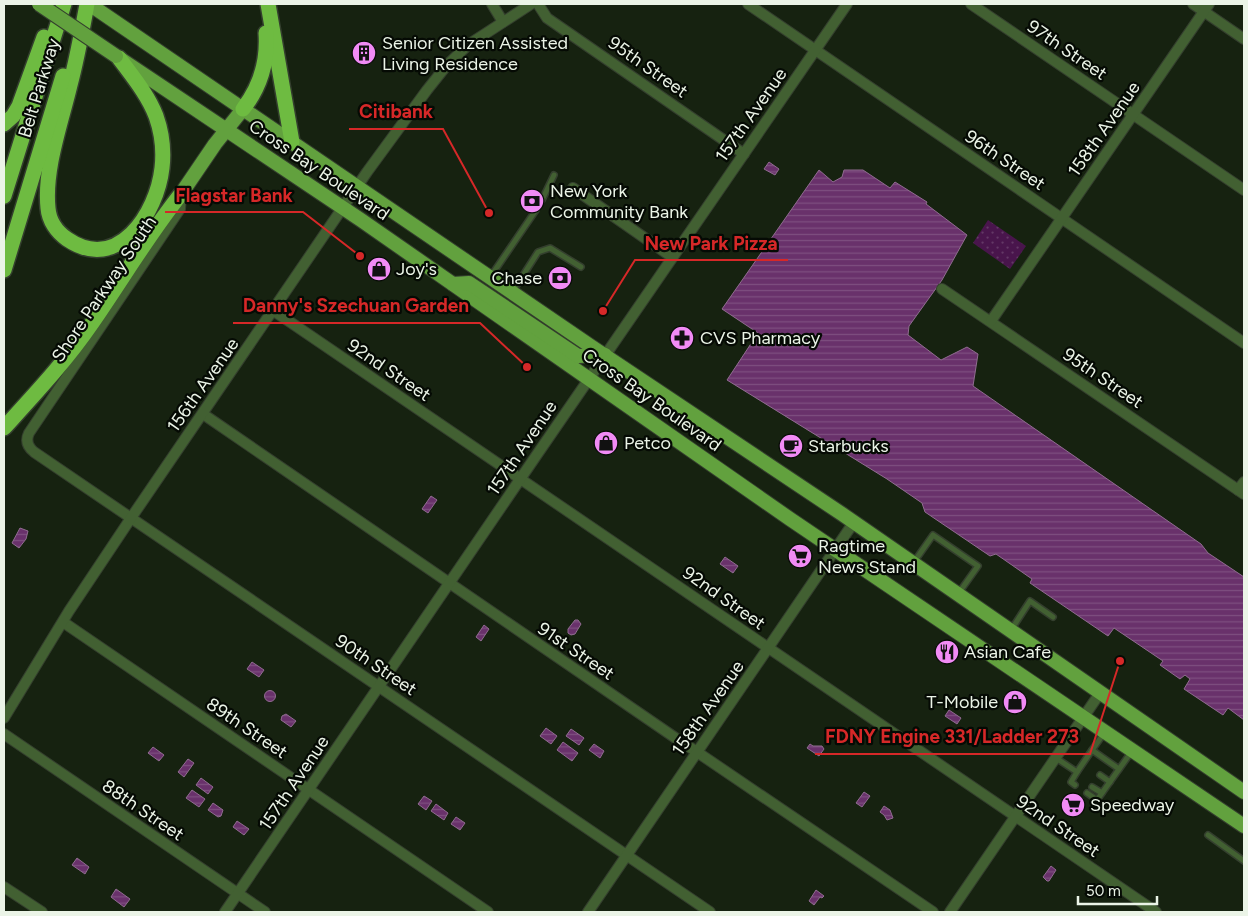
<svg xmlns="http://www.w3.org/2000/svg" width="1248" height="916" viewBox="0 0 1248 916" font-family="Figtree,sans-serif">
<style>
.grass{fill:url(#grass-dots)}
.water{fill:url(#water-rules);stroke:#906c90}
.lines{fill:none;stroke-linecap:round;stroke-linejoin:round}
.service-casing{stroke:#343f2e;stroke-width:8}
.minor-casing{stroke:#343f2e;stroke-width:12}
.primary-casing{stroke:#343f2e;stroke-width:16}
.motorway-casing{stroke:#343f2e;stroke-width:18}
.service{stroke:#426032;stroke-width:5}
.minor{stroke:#426032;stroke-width:10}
.primary{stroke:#62a13e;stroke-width:14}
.motorway{stroke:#6ebb41;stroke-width:15}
.primary-bridge-casing{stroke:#343f2e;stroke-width:16;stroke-linecap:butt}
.primary-bridge{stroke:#62a13e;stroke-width:14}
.labels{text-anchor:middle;stroke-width:4.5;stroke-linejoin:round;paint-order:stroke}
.poi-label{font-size:18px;fill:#ebf4e7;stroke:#050a04;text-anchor:start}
.street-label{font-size:18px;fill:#ebf4e7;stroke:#050a04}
.leader{fill:none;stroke:#d62828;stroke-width:2}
.callout-dot{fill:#d62828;stroke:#050a04;stroke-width:2}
.callout-label{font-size:19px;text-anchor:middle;font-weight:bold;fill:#d62828;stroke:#050a04;stroke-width:4.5;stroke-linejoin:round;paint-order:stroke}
</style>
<defs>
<pattern id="grass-dots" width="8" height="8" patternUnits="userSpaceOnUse" patternTransform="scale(1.25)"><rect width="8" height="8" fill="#49154c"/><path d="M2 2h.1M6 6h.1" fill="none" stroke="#633866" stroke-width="1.8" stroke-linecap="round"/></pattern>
<pattern id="water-rules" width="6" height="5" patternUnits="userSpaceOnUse" patternTransform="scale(1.25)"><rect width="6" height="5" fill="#69316b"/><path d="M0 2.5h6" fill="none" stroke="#7f4f80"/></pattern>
</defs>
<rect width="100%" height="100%" fill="#162210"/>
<polygon class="grass" points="988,220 1026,246 1010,269 973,243"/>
<g class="water">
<polygon points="769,162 779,169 775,175 764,169"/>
<polygon points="819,170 833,182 842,177 844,170 863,170 890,188 895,182 927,202 926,204 967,235 942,280 909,326 908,335 941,360 967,347 978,354 973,386 1201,544 1208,553 1244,577 1244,720 1228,708 1223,715 1184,689 1190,679 1185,675 1180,679 1160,665 1163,661 1114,628 1108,636 1030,583 1032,579 996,554 990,556 925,512 922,503 887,479 727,380 758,333 722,309"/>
<polygon points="431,496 437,500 428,513 422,509"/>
<polygon points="20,528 28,531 26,539 19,548 12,543"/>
<polygon points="725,557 738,566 733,573 720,564"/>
<polygon points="575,620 578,620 581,624 575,634 571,635 568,633 568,629"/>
<polygon points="484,625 489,629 481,641 476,637"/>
<polygon points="252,662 264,670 259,677 247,669"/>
<circle cx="270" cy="696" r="5.5"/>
<polygon points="949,710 961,718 957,724 945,716"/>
<polygon points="286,714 296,721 291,727 281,720 282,716"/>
<polygon points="546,728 557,736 551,744 540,736"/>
<polygon points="571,729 584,738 579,745 566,736"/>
<polygon points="563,742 578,753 572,761 557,750"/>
<polygon points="594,744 604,751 600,758 589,750"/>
<polygon points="810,744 813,746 822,746 824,749 819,756 807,748"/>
<polygon points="153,747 164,755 159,761 148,753"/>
<polygon points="188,759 194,763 184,777 178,772"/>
<polygon points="201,778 213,787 208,794 196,785"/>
<polygon points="192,790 205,799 199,807 186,798"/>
<polygon points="864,792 870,796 862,807 856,803"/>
<polygon points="424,796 432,801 426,810 418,804"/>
<polygon points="213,803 223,810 221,816 218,817 208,810"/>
<polygon points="436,804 448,813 444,820 431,811"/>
<polygon points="884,806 890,810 893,818 887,820 884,815 880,812"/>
<polygon points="456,817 465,823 460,830 451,824"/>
<polygon points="237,821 249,829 244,835 233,827"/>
<polygon points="77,858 89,867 85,874 72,865"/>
<polygon points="1051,866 1056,870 1049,881 1047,881 1043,877"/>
<polygon points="116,889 130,899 124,907 111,897"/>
<polygon points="816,890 824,896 822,898 820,897 814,905 809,901"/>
</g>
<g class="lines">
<g class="service-casing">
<g id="service">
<polyline points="542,200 554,175"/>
<polyline points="491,276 536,210"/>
<polyline points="513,291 538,252 550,248 581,267"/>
<polyline points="914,562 933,535 978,566 958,594"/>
<polyline points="1011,630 1030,601 1053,617"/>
<polyline points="1092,750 1105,732"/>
<polyline points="1056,758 1077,772 1071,782 1075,785"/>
<polyline points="1077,772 1092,750 1119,769"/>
<polyline points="1100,775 1110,782"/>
<polyline points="1092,787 1102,793"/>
<polyline points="1087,793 1097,800 1132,751"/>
<polyline points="1208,835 1244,861"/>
</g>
</g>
<g class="minor-casing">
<g id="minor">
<polyline points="492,4 503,22"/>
<polyline points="538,4 547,18 744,154"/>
<polyline points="748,4 1244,343"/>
<polyline points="971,4 1244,190"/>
<polyline points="1193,4 1244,39"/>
<polyline points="573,188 672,257"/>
<path d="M181,195L180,209L29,433C25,441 28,447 34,452L710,912"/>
<polyline points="942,289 1244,494"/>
<polyline points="274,311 1156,912"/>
<polyline points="991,321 1209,4"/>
<polyline points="203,414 677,739 697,752 933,912"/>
<polyline points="1238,490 1244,482"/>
<polyline points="63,622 488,912"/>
<polyline points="4,718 69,611 131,518 367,172 427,90 447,65 468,45 531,4"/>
<polyline points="4,734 265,912"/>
<polyline points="4,887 42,912"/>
<polyline points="225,912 538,453 847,4"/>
<polyline points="588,912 854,522"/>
<polyline points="950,912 1100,693"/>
</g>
</g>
<g class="primary-casing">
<g id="primary">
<polyline points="89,4 592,347 842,514 1244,792"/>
<polyline points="122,60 361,220 790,519 1244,826"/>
<polyline points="181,194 215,144 243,109"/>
<polyline points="453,284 469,283 578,356 605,355"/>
</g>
</g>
<g class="motorway-casing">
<g id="motorway">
<path d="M87,4C82,31 77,59 70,85C61,123 44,169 48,208C49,221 57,232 67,239C118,274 157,213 162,168C164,151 162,133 156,116C148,95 133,77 119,58"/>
<polyline points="268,4 292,142"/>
<path d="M243,109C261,86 268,62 266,33"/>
<polyline points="4,124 13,116 19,106 44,37"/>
<polyline points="4,196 64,4"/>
<polyline points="4,270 63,76"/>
<path d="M4,428C35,394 66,361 92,323C122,280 148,235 181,194"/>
</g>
</g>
<use href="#service" class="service"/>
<use href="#minor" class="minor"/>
<use href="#primary" class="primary"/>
<use href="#motorway" class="motorway"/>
<g class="primary-bridge-casing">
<polyline id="primary-bridge" points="39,4 116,56"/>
</g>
<use href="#primary-bridge" class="primary-bridge"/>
</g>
<defs>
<g id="building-disc" transform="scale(1.25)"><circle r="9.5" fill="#f18bf5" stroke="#050a04"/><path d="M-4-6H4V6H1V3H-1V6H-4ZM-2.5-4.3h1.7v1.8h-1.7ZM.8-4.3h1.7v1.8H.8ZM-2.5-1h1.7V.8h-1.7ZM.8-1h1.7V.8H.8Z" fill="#111"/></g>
<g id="bank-disc" transform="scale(1.25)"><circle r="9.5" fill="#f18bf5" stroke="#050a04"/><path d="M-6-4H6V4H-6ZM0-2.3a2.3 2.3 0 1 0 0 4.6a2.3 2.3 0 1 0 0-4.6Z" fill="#111"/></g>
<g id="shop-disc" transform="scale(1.25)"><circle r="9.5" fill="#f18bf5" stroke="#050a04"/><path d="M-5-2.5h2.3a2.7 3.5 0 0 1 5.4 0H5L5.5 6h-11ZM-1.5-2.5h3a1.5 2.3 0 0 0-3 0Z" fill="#111"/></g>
<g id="pharmacy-disc" transform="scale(1.25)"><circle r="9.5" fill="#f18bf5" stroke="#050a04"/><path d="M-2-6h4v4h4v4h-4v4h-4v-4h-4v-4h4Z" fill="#111"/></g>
<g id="cafe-disc" transform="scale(1.25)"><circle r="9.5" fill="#f18bf5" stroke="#050a04"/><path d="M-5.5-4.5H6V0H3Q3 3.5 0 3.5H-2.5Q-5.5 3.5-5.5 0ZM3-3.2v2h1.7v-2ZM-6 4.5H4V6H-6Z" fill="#111"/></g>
<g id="supermarket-disc" transform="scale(1.25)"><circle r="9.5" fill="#f18bf5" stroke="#050a04"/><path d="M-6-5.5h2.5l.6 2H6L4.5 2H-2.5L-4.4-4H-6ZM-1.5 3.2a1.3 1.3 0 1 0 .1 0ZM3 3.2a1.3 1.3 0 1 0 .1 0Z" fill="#111"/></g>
<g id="restaurant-disc" transform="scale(1.25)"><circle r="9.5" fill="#f18bf5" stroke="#050a04"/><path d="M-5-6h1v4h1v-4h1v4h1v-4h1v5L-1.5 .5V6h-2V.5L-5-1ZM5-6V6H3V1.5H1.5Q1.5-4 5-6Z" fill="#111"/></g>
</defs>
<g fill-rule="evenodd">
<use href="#building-disc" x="364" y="53"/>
<use href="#bank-disc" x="532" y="201"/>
<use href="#shop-disc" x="379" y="269"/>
<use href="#bank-disc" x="560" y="278"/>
<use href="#pharmacy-disc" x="682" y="338"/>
<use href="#shop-disc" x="606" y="443"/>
<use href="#cafe-disc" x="791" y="446"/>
<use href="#supermarket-disc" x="800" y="556"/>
<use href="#restaurant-disc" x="947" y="652"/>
<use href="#shop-disc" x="1015" y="702"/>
<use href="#supermarket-disc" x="1073" y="805"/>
</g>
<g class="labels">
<g class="poi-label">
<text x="382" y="49">Senior Citizen Assisted<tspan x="382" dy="21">Living Residence</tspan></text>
<text x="550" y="197">New York<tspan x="550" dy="21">Community Bank</tspan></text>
<text x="396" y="275">Joy's</text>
<text x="542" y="284" text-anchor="end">Chase</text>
<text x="700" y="344">CVS Pharmacy</text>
<text x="624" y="449">Petco</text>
<text x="808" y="452">Starbucks</text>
<text x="818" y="552">Ragtime<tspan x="818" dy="21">News Stand</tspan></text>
<text x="964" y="658">Asian Cafe</text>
<text x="998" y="708" text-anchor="end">T-Mobile</text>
<text x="1090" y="811">Speedway</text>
</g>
<g class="street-label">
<text transform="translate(1067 50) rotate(34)" y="6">97th Street</text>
<text transform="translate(648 67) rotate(35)" y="6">95th Street</text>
<text transform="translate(39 88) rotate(-73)" y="6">Belt Parkway</text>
<text transform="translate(751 115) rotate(-55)" y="6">157th Avenue</text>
<text transform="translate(1104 129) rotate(-55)" y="6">158th Avenue</text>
<text transform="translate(1005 160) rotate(34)" y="6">96th Street</text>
<text transform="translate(319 170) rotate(34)" y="6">Cross Bay Boulevard</text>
<text transform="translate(104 289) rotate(-56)" y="6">Shore Parkway South</text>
<text transform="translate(389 370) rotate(34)" y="6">92nd Street</text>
<text transform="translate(1103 378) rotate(34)" y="6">95th Street</text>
<text transform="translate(203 385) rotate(-55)" y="6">156th Avenue</text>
<text transform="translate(652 400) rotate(35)" y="6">Cross Bay Boulevard</text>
<text transform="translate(522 448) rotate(-56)" y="6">157th Avenue</text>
<text transform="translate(724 598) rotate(35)" y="6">92nd Street</text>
<text transform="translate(576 651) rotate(34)" y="6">91st Street</text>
<text transform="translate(376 665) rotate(34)" y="6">90th Street</text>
<text transform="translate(708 708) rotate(-55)" y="6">158th Avenue</text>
<text transform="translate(247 728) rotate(34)" y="6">89th Street</text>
<text transform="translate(294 783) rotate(-56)" y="6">157th Avenue</text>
<text transform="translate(143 810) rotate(34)" y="6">88th Street</text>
<text transform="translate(1058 826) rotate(34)" y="6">92nd Street</text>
</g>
</g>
<path class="leader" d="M489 213L443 129H349M360 256L303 212H165M603 311L635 260H788M527 367L480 323H233M1120 661L1090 754H815"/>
<g class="callout-dot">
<circle cx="489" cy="213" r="5"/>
<circle cx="360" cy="256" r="5"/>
<circle cx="603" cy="311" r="5"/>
<circle cx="527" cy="367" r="5"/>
<circle cx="1120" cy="661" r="5"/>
</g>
<g class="callout-label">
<text x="396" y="118">Citibank</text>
<text x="234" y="202">Flagstar Bank</text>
<text x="711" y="250">New Park Pizza</text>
<text x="356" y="312">Danny's Szechuan Garden</text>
<text x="952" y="743">FDNY Engine 331/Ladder 273</text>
</g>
<rect width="1248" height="916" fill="none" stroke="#ebf4e7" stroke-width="10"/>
<path d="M1078 896v8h79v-8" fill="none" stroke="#ebf4e7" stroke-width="2.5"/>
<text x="1086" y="896" font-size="15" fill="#ebf4e7" stroke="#050a04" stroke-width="4" paint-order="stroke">50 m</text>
</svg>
